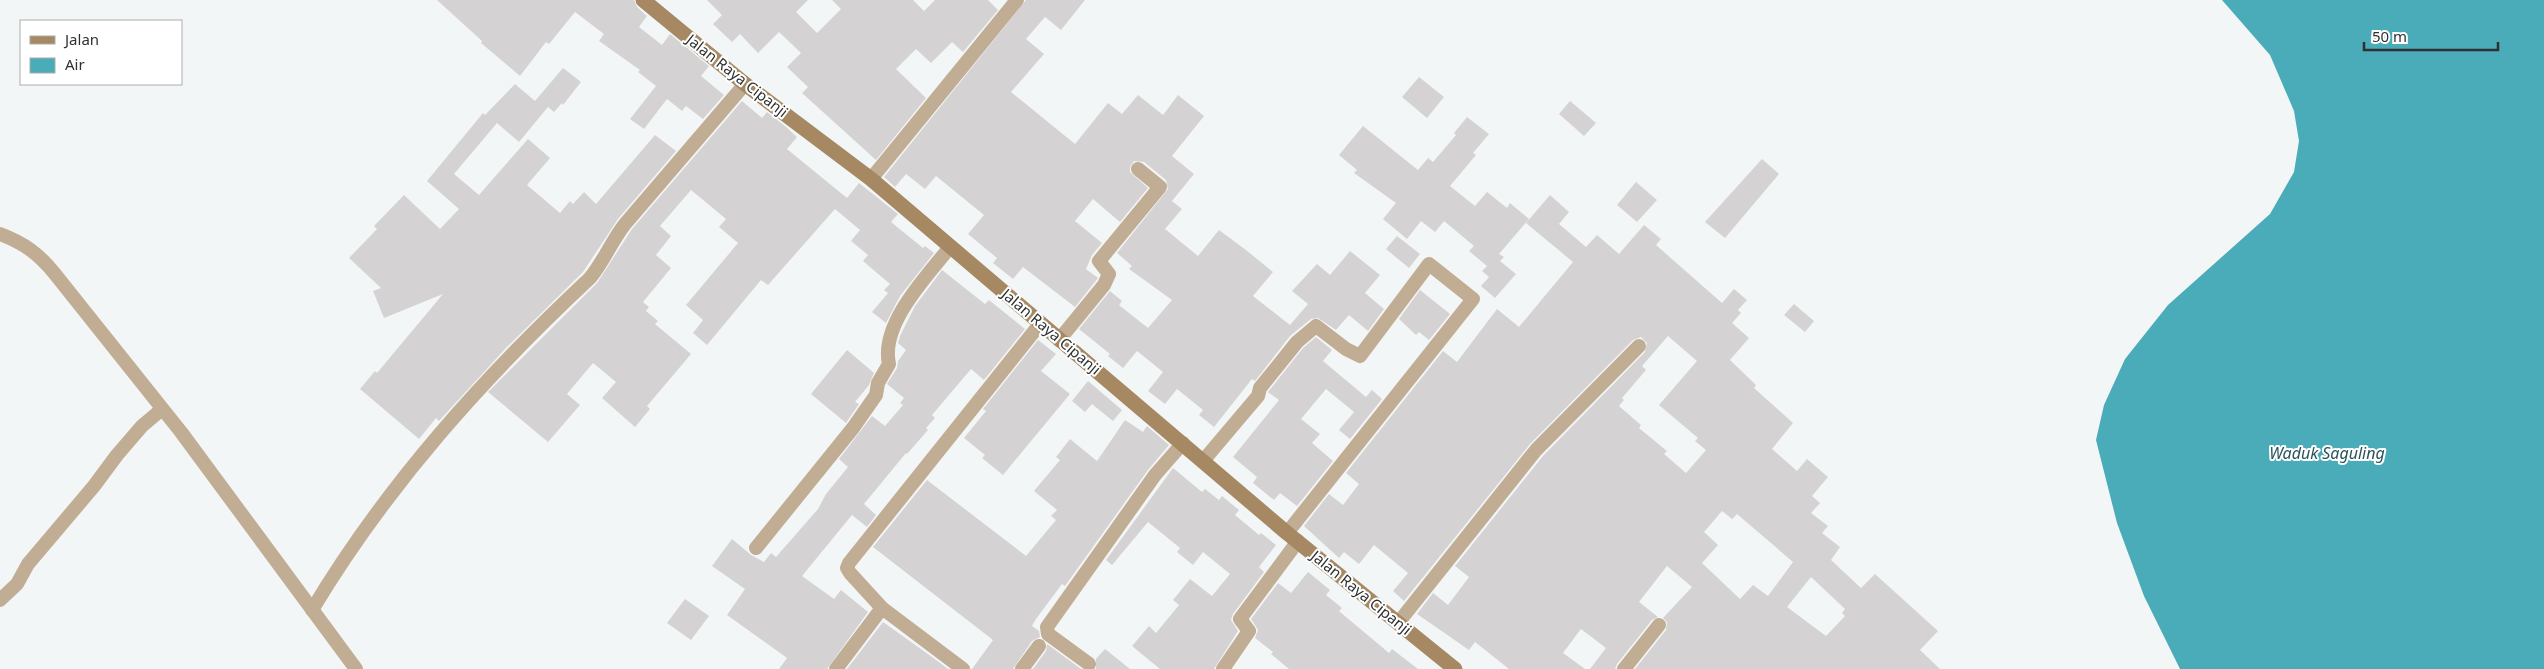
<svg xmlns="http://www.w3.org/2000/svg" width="2544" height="669" viewBox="0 0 2544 669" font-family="'Noto Sans',sans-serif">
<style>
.water{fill:#4aabb9}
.building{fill:#d5d2d3;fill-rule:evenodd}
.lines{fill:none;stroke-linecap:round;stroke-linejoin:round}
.street{stroke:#c0ad94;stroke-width:14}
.secondary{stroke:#a68963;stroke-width:15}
.labels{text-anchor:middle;stroke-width:4;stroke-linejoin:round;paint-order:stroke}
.street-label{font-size:15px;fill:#2f3031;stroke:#fff}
.water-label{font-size:16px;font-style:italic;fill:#29545a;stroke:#fff}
</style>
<rect width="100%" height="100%" fill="#f3f6f7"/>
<polygon class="water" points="2222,0 2544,0 2544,669 2180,669 2144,596 2117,523 2096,440 2104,405 2125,359 2168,305 2270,214 2294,172 2299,141 2294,111 2270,55"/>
<g class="building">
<polygon points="437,0 634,0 637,7 647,16 639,27 662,45 670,34 709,66 701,76 724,95 703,119 686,106 682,111 667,99 644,129 630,119 656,86 638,72 640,70 599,41 604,34 575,12 549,44 546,42 520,76 481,43 482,41"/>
<polygon points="707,0 808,0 796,12 817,33 841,9 832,0 913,0 924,11 935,0 988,0 998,10 963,52 952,42 931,63 916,49 896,69 926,98 876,160 802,93 808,87 787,67 801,53 779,32 758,53 740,34 732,42 713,24 722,15"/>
<polygon points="1026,0 1085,0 1061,30 1045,17 1026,39 1044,54 1011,92 1075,144 1108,103 1122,114 1138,95 1163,115 1178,95 1204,116 1172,156 1194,174 1172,201 1182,209 1165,229 1198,256 1219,230 1246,250 1273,272 1253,296 1290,325 1308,304 1292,291 1317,264 1330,275 1350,251 1380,275 1365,293 1384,309 1368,331 1349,315 1336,330 1318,318 1311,319 1290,336 1255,381 1252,379 1214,427 1199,415 1203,410 1177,389 1165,404 1148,391 1163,372 1137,351 1123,368 1108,356 1110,354 1079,329 1110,291 1122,301 1119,305 1148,328 1172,300 1129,269 1132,266 1117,253 1168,189 1166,180 1144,162 1134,161 1130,167 1130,172 1148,188 1120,222 1093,199 1075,221 1102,243 1092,255 1086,269 1098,278 1075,307 1023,267 1013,279 993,263 997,258 968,234 984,215 936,176 925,189 906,174 895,187 884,177"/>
<polygon points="563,68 581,82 563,105 562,103 554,112 548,107 519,142 497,123 454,174 479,195 528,139 550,158 527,185 560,213 570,201 573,204 584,192 596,204 655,135 676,151 618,219 583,272 506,348 439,421 436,418 419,439 360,389 375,371 377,373 443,294 384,318 373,291 381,288 349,258 377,229 374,226 404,195 440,229 459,209 427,181 483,113 485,115 515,84 535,101"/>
<polygon points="1419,77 1444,97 1427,118 1402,97"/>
<polygon points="742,101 762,118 767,112 785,126 797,137 787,149 847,198 859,183 898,214 891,222 923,248 925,246 934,253 900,296 886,323 872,312 888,293 884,290 890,284 863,261 868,255 851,241 860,230 835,209 768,285 761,280 707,345 693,333 703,320 686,305 738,243 719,227 726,219 691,190 660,226 671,236 656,255 671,268 643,302 649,307 646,311 658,321 655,324 691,354 647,406 650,409 635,427 602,398 616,382 593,363 567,394 580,405 548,442 488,392 597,283 632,229"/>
<polygon points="1570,101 1596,123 1584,136 1559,114"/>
<polygon points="1467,117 1489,134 1473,153 1476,155 1450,186 1475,206 1487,192 1507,208 1510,203 1529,219 1499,254 1504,257 1500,261 1516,274 1495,298 1481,286 1489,277 1482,271 1487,266 1469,251 1474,246 1444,221 1435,232 1421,221 1407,239 1383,219 1396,203 1354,173 1357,170 1339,155 1363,126 1418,170 1428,158 1433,162 1456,135 1454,133"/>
<polygon points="1762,159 1779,174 1725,238 1705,222"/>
<polygon points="1636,182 1657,200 1637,222 1617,205"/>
<path d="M1550,195L1569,212L1559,224L1586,247L1597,235L1619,254L1644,225L1661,239L1656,245L1722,303L1734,289L1747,300L1738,310L1741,313L1732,323L1749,338L1730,360L1756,385L1754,388L1793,423L1772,449L1797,471L1807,459L1828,477L1812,496L1820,503L1811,513L1828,526L1822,533L1840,547L1831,560L1861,588L1875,574L1938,631L1920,650L1940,669H1635L1666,630L1667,622L1663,618L1692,587L1667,566L1639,602L1658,617L1652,620L1617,664L1615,669H1590L1606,648L1581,629L1563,653L1585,669H1509L1475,642L1469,650L1417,614L1433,593L1448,605L1469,577L1455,566L1543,456L1645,352L1647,343L1641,337L1633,340L1530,444L1404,601L1393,591L1408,573L1374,545L1359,564L1344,552L1339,558L1304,526L1329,494L1343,505L1359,484L1346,473L1443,351L1457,362L1497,309L1519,327L1573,262L1526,223ZM1668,336L1697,361L1659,405L1698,438L1695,441L1706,450L1686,473L1664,454L1667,451L1639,428L1641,425L1619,406L1624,400L1622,398L1646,370L1642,366ZM1722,511L1732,519L1737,514L1793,562L1768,596L1753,585L1740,599L1702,563L1718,545L1704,532ZM1811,577L1845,609L1842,613L1845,616L1826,636L1787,607Z"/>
<polygon points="1397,236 1420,254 1409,268 1386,249"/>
<polygon points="942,270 985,304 989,300 1025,329 984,380 971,369 932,415 935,418 926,428 928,430 907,454 906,453 864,504 876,515 867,527 852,515 802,576 834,599 841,590 868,612 827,669 779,669 787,658 727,615 745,589 712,566 732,539 751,555 764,562 771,553 776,557 818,509 826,494 848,467 839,459 872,416 885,426 903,405 900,403 904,398 887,384 897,368 898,361 906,350 898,343 900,336 915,306"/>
<polygon points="1420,290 1450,314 1429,340 1419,332 1416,335 1399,319"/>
<polygon points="1794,304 1814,321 1805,332 1784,315"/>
<polygon points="1316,337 1332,350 1323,361 1366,397 1372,390 1382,399 1350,439 1339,430 1354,412 1326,389 1301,419 1320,434 1312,443 1333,461 1297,506 1280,493 1274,500 1253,483 1257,477 1233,457 1279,400 1268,392 1303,348"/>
<polygon points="1038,340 1056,354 1041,371 1070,394 1003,475 982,458 985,455 964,438 986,411 983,409"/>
<polygon points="847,350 874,373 869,385 855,402 859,404 846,423 811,394"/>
<polygon points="1088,381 1122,410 1113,421 1092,404 1085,412 1072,401"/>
<polygon points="1125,420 1143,432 1147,426 1169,445 1148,470 1065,586 1062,584 1036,619 1032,626 1039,631 1040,637 1032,641 1013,669 972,669 993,640 873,547 927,480 1026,556 1056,520 1051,516 1057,510 1034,491 1060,460 1056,457 1070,439 1097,461"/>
<polygon points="1173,468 1202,492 1205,489 1219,500 1222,496 1239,510 1235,515 1259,535 1261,533 1276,545 1259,567 1264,572 1233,614 1231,620 1238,631 1214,669 1160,669 1132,646 1149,626 1156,633 1179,605 1173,600 1190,579 1212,596 1230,574 1203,552 1193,565 1177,552 1180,548 1148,522 1112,565 1106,560"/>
<polygon points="1308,572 1330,590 1326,595 1342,608 1339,611 1389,653 1392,649 1418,669 1289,669 1271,654 1273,652 1255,638 1258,630 1251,619 1278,583 1291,593"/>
<polygon points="685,599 709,616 691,640 667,623"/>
<polygon points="883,622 932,657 948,669 847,669"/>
<polygon points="1047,644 1081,669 1033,669 1046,651"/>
<polygon points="1105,649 1130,669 1096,669 1096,659"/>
</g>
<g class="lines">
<g class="street">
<polyline points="871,179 1017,0"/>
<path d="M0,234C24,243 39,254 55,274L181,432L356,669"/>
<polyline points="1059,340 1104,285 1109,274 1099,261 1160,187 1138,169"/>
<polyline points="1203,461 1258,396 1260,388 1297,342 1316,326 1346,349 1360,356 1429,264 1473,299 1287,533"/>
<path d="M756,548L853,428L876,395L878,383L889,364C880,324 927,276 950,247"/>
<polyline points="0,600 17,584 28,564 94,486 117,455 142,426 161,410"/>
<polyline points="882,608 850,573 847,568 849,563 1040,324"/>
<path d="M312,610C387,485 484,377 590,278C604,261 611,242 625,224L745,84"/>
<polyline points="1398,623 1536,450 1639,346"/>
<polyline points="1089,664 1048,634 1047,627 1155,475 1183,443"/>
<polyline points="836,669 882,608 963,669"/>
<polyline points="1022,669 1039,646"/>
<polyline points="1223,669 1249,631 1240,619 1298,541"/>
<polyline points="1624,669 1659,625"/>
</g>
<polyline class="secondary" points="643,0 745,84 871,179 1287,533 1455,669"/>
</g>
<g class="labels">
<g class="street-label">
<text transform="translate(737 76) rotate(38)" y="5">Jalan Raya Cipanji</text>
<text transform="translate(1051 332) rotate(40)" y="5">Jalan Raya Cipanji</text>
<text transform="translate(1361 593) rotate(39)" y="5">Jalan Raya Cipanji</text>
</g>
<g class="water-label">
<text x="2327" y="459">Waduk Saguling</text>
</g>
</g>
<rect x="20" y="20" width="162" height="65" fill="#ffffff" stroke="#acacad"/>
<rect x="30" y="36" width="25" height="8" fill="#a68963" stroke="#acacad"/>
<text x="65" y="45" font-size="15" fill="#2f3031">Jalan</text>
<rect x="30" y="58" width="25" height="15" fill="#4aabb9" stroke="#acacad"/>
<text x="65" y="70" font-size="15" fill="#2f3031">Air</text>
<path d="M2364 42v8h134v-8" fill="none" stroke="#2f3031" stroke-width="2.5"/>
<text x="2372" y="42" font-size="15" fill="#2f3031" stroke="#ffffff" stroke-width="4" paint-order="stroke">50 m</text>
</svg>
